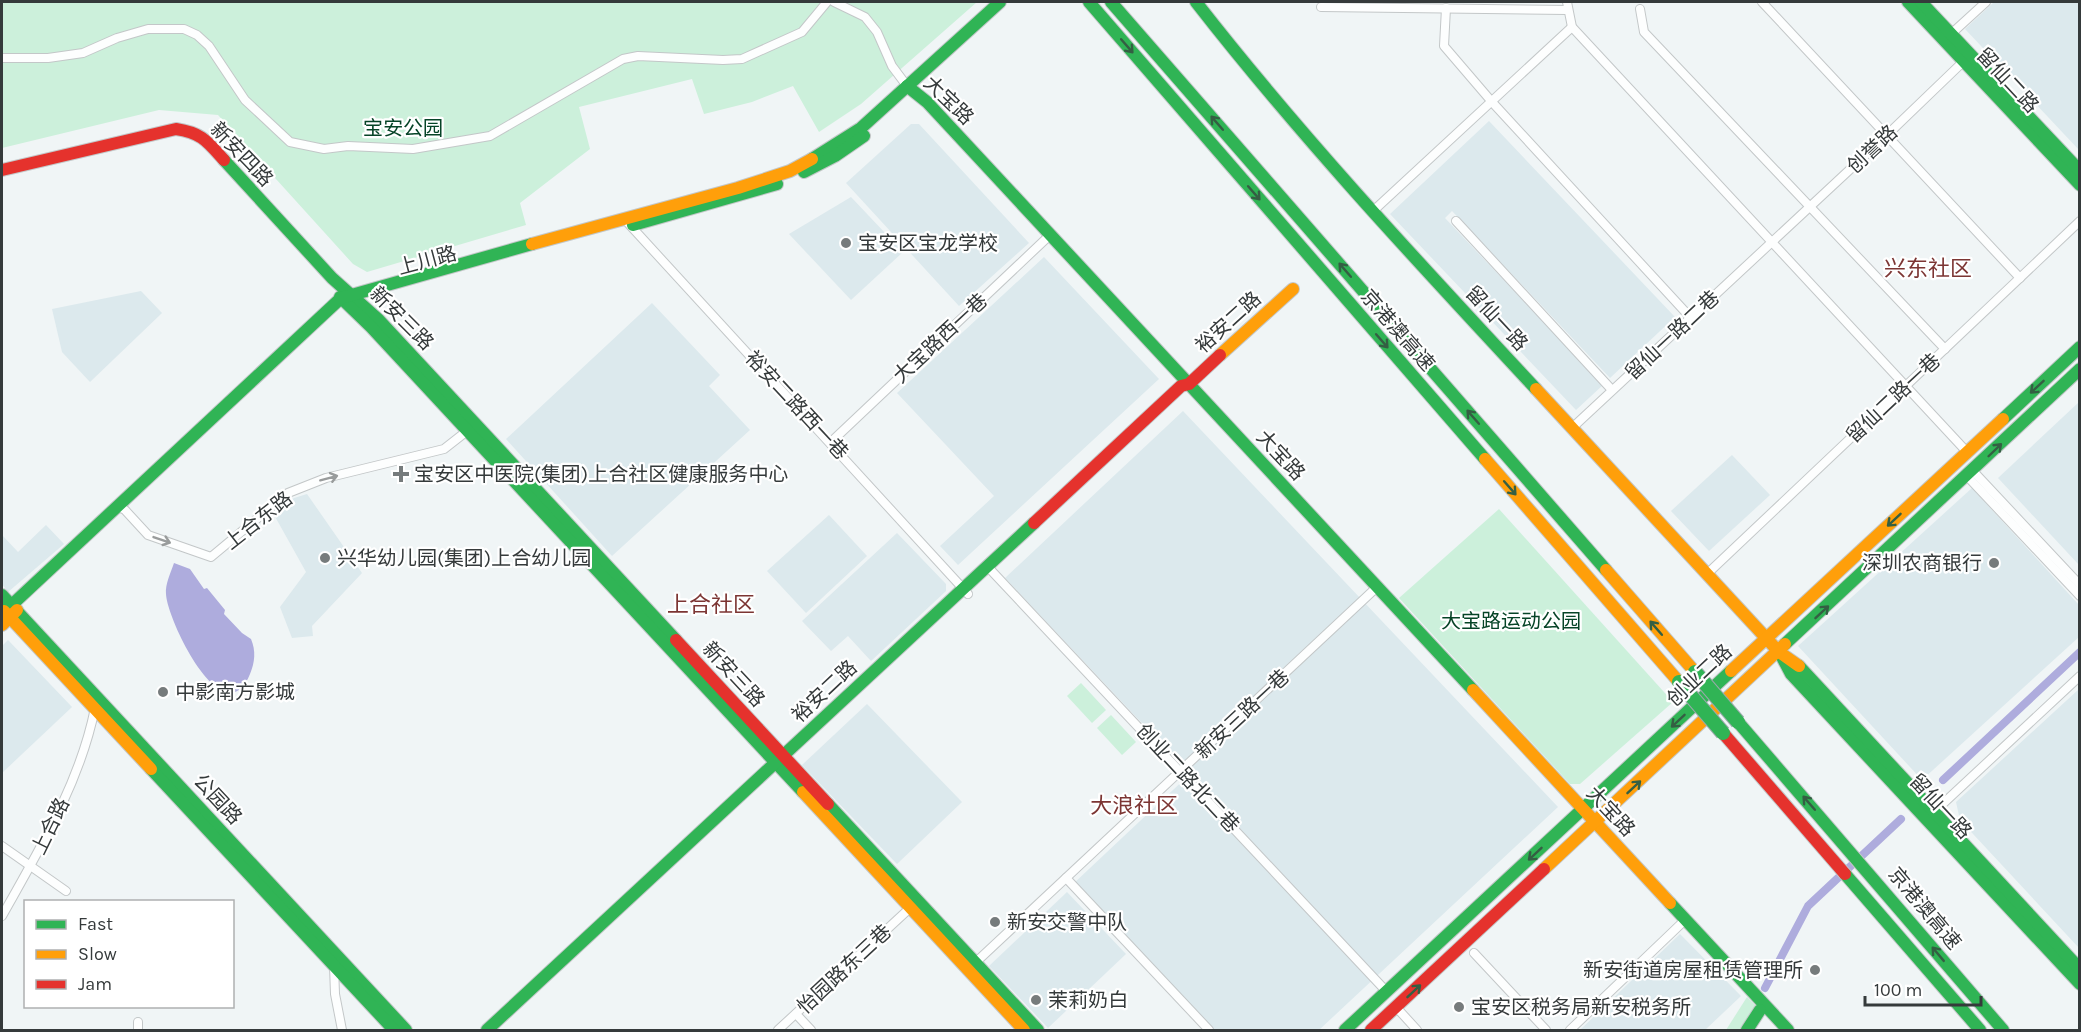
<svg xmlns="http://www.w3.org/2000/svg" width="2081" height="1032" viewBox="0 0 2081 1032" font-family="Karla,'Noto Sans SC',sans-serif">
<style>
.built{fill:#dce9ed}
.green{fill:#ccf0db}
.water{fill:#aeacdd}
.lines{fill:none;stroke-linecap:round;stroke-linejoin:round}
.canal{stroke:#aeacdd;stroke-width:8}
.street-casing{stroke:#c3c7c8;stroke-width:10}
.fast-casing{stroke:#c3c7c8;stroke-width:14}
.slow-casing{stroke:#c3c7c8;stroke-width:14}
.jam-casing{stroke:#c3c7c8;stroke-width:14}
.street{stroke:#fdfefe;stroke-width:8}
.fast{stroke:#30b455;stroke-width:12}
.slow{stroke:#ff9f0a;stroke-width:12}
.jam{stroke:#e5322d;stroke-width:12}
.fast-bridge-casing{stroke:#98a9a9;stroke-width:16;stroke-linecap:butt}
.fast-bridge{stroke:#30b455;stroke-width:14}
.oneway{stroke:#345f43}
.oneway2{stroke:#999c9c}
.poi-dot{fill:#767b7c;stroke:#fff;stroke-width:2}
.labels{text-anchor:middle;stroke-width:4.5;stroke-linejoin:round;paint-order:stroke}
.street-label{font-size:20px;fill:#353a3b;stroke:#fff}
.park-label{font-size:20px;fill:#064427;stroke:#fff}
.poi-label{font-size:20px;fill:#353a3b;stroke:#fff;text-anchor:start}
.quarter-label{font-size:22px;fill:#7c3533;stroke:#fff}
</style>
<rect width="100%" height="100%" fill="#f0f5f6"/>
<g class="built">
<polygon points="1994,2 2079,2 2079,150 1965,29"/>
<polygon points="1489,121 1675,317 1610,378 1452,211 1445,218 1603,385 1576,410 1390,214"/>
<polygon points="911,124 919,124 1029,243 959,306 846,183"/>
<polygon points="851,197 903,252 851,300 789,234"/>
<polygon points="1044,257 1159,379 958,565 940,546 994,496 897,393"/>
<polygon points="141,291 162,313 90,382 62,352 52,309"/>
<polygon points="652,303 720,375 709,386 750,430 612,556 506,439"/>
<polygon points="2079,402 2079,565 1998,478"/>
<polygon points="1183,411 1558,807 1319,1030 1211,1030 1073,884 1190,774 1005,578"/>
<polygon points="1732,455 1770,495 1709,551 1671,511"/>
<polygon points="1972,488 2079,605 2079,637 1922,780 1798,646"/>
<polygon points="307,494 362,573 312,626 313,636 292,638 280,607 306,572 273,513 294,498"/>
<polygon points="829,515 867,556 806,613 767,571"/>
<polygon points="46,525 64,544 8,592 2,584 2,535 18,552"/>
<polygon points="897,533 946,584 946,591 871,661 848,636 831,651 802,621"/>
<polygon points="8,640 72,707 2,773 2,646"/>
<polygon points="2079,689 2079,688 2079,948 1960,820 1956,802"/>
<polygon points="867,704 962,802 897,864 802,765"/>
<polygon points="1067,892 1126,954 1048,1028 989,966"/>
<polygon points="1680,934 1741,996 1705,1030 1580,1030"/>
</g>
<g class="green">
<polygon points="2,2 977,2 861,104 819,132 793,86 752,102 704,114 692,79 579,107 590,149 520,203 526,225 367,272 353,264 218,115 159,110 2,148"/>
<polygon points="1499,509 1673,702 1580,784 1570,784 1399,598"/>
<polygon points="1081,683 1106,710 1092,723 1067,696"/>
<polygon points="1111,715 1136,742 1122,755 1097,728"/>
<polygon points="1747,997 1760,1010 1747,1030 1726,1030"/>
</g>
<path class="water" d="M174,563L190,569L204,589L207,588L225,610L224,614L242,633L251,639C256,651 255,662 250,674C224,738 167,620 166,594C165,584 171,572 174,563Z"/>
<g class="lines">
<g class="canal">
<polyline points="1943,780 2080,652"/>
<polyline points="1765,988 1808,906 1901,819"/>
</g>
<g class="street-casing">
<g id="street">
<polyline points="834,2 865,17 877,32 892,66 907,86"/>
<polyline points="1567,2 1572,27 1967,452"/>
<polyline points="1762,2 2020,278"/>
<polyline points="1321,7 1567,10"/>
<polyline points="1446,8 1444,46 1492,102 1690,317"/>
<polyline points="1640,9 1644,32 1945,349"/>
<polyline points="1951,34 1986,2"/>
<polyline points="2,58 48,58 83,53 117,38 148,29 184,29 197,35 209,46 245,100 290,142 324,149 348,146 413,149 490,136 623,59 638,56 723,60 742,59 802,32 827,2"/>
<polyline points="1372,212 1572,27"/>
<polyline points="1456,221 1612,390"/>
<polyline points="628,223 968,594"/>
<polyline points="1572,428 1887,135 1966,59"/>
<polyline points="831,442 1050,235"/>
<polyline points="1973,471 2080,585"/>
<polyline points="1967,476 2080,596"/>
<polyline points="117,506 125,510 148,535 211,557 288,493 326,478 444,449 467,431"/>
<polyline points="987,566 1387,992"/>
<polyline points="1707,574 2080,221"/>
<polyline points="1934,812 2080,676"/>
<polyline points="2,846 66,891"/>
<polyline points="1066,878 1209,1030"/>
<path d="M2,916C39,850 80,783 95,708"/>
<polyline points="1474,953 1546,1030"/>
<polyline points="975,963 1377,587"/>
<polyline points="334,966 335,994 342,1030"/>
<polyline points="1396,1007 1417,1030"/>
<polyline points="796,1014 811,1030"/>
<polyline points="138,1022 138,1030"/>
<polyline points="778,1030 910,908"/>
<polyline points="1570,1030 1685,920"/>
</g>
</g>
<g class="fast-casing">
<g id="fast">
<polyline points="1089,2 1485,459"/>
<polyline points="1111,2 1606,570"/>
<path d="M1196,2C1302,138 1419,263 1536,389"/>
<polyline points="1908,2 2080,185"/>
<polyline points="1921,2 2080,171"/>
<polyline points="907,86 927,102 1473,690"/>
<polyline points="812,159 861,128 1000,2"/>
<polyline points="224,160 332,278 379,320 676,640"/>
<polyline points="804,172 835,156 864,136"/>
<polyline points="633,225 777,184"/>
<polyline points="340,297 371,327 803,792"/>
<polyline points="2003,419 2080,347"/>
<polyline points="2,595 406,1030"/>
<polyline points="2,614 341,298 532,244"/>
<polyline points="1785,644 2080,369"/>
<polyline points="1781,655 1791,674 2080,984"/>
<polyline points="1799,666 2080,969"/>
<polyline points="1738,722 2003,1030"/>
<polyline points="151,769 394,1030"/>
<polyline points="828,804 1038,1030"/>
<polyline points="1845,874 1980,1030"/>
<polyline points="1670,903 1788,1030"/>
<polyline points="487,1030 1034,523"/>
<polyline points="1345,1030 1731,671"/>
<polyline points="1747,1030 1760,1010"/>
</g>
</g>
<g class="slow-casing">
<g id="slow">
<polyline points="532,244 738,188 790,171 812,159"/>
<polyline points="1220,355 1293,289"/>
<polyline points="1536,389 1779,652 1799,666"/>
<polyline points="1485,459 1679,682"/>
<polyline points="1606,570 1695,672"/>
<polyline points="4,611 151,769"/>
<polyline points="2,625 17,610"/>
<polyline points="1731,671 2003,419"/>
<polyline points="1473,690 1670,903"/>
<polyline points="803,792 1024,1030"/>
<polyline points="1544,869 1785,644"/>
</g>
</g>
<g class="jam-casing">
<g id="jam">
<path d="M2,170L176,129C202,133 207,141 224,160"/>
<polyline points="1034,523 1181,386 1189,384 1220,355"/>
<polyline points="676,640 828,804"/>
<polyline points="1723,733 1845,874"/>
<polyline points="1371,1030 1544,869"/>
</g>
</g>
<use href="#street" class="street"/>
<use href="#fast" class="fast"/>
<use href="#slow" class="slow"/>
<use href="#jam" class="jam"/>
<g class="fast-bridge-casing">
<g id="fast-bridge">
<polyline points="1695,672 1738,722"/>
<polyline points="1679,682 1723,733"/>
</g>
</g>
<use href="#fast-bridge" class="fast-bridge"/>
</g>
<defs><path id="oneway-shaft" d="M-6 0H5M1.5-3L5.5 0L1.5 3" fill="none" stroke-width="1.6" stroke-linecap="round" stroke-linejoin="round" transform="scale(1.5)"/></defs>
<g class="oneway">
<use href="#oneway-shaft" transform="translate(1127 46) rotate(49)"/>
<use href="#oneway-shaft" transform="translate(1217 123) rotate(-131)"/>
<use href="#oneway-shaft" transform="translate(1254 193) rotate(49)"/>
<use href="#oneway-shaft" transform="translate(1345 270) rotate(-131)"/>
<use href="#oneway-shaft" transform="translate(1382 341) rotate(49)"/>
<use href="#oneway-shaft" transform="translate(2037 387) rotate(137)"/>
<use href="#oneway-shaft" transform="translate(1473 417) rotate(-131)"/>
<use href="#oneway-shaft" transform="translate(1995 450) rotate(-44)"/>
<use href="#oneway-shaft" transform="translate(1510 488) rotate(49)"/>
<use href="#oneway-shaft" transform="translate(1894 520) rotate(137)"/>
<use href="#oneway-shaft" transform="translate(1822 612) rotate(-43)"/>
<use href="#oneway-shaft" transform="translate(1656 628) rotate(-131)"/>
<use href="#oneway-shaft" transform="translate(1678 721) rotate(137)"/>
<use href="#oneway-shaft" transform="translate(1634 787) rotate(-43)"/>
<use href="#oneway-shaft" transform="translate(1809 803) rotate(-131)"/>
<use href="#oneway-shaft" transform="translate(1535 854) rotate(137)"/>
<use href="#oneway-shaft" transform="translate(1938 954) rotate(-130)"/>
<use href="#oneway-shaft" transform="translate(1414 991) rotate(-43)"/>
</g>
<g class="oneway2">
<use href="#oneway-shaft" transform="translate(329 478) rotate(-15)"/>
<use href="#oneway-shaft" transform="translate(162 540) rotate(19)"/>
</g>
<g class="poi-dot">
<circle cx="846" cy="243" r="6"/>
<path d="M398 465h6v6h6v6h-6v6h-6v-6h-6v-6h6z"/>
<circle cx="325" cy="558" r="6"/>
<circle cx="1994" cy="563" r="6"/>
<circle cx="163" cy="692" r="6"/>
<circle cx="995" cy="922" r="6"/>
<circle cx="1815" cy="970" r="6"/>
<circle cx="1036" cy="1000" r="6"/>
<circle cx="1459" cy="1007" r="6"/>
</g>
<g class="labels">
<g class="street-label">
<text transform="translate(2008 80) rotate(47)" y="7">留仙二路</text>
<text transform="translate(949 100) rotate(44)" y="7">大宝路</text>
<text transform="translate(1872 149) rotate(-43)" y="7">创誉路</text>
<text transform="translate(242 154) rotate(46)" y="7">新安四路</text>
<text transform="translate(427 260) rotate(-15)" y="7">上川路</text>
<text transform="translate(402 318) rotate(45)" y="7">新安三路</text>
<text transform="translate(1497 318) rotate(47)" y="7">留仙一路</text>
<text transform="translate(1228 322) rotate(-42)" y="7">裕安二路</text>
<text transform="translate(1398 330) rotate(49)" y="7">京港澳高速</text>
<text transform="translate(1672 335) rotate(-43)" y="7">留仙一路二巷</text>
<text transform="translate(940 338) rotate(-43)" y="7">大宝路西一巷</text>
<text transform="translate(1893 398) rotate(-43)" y="7">留仙二路一巷</text>
<text transform="translate(797 405) rotate(47)" y="7">裕安二路西一巷</text>
<text transform="translate(1281 455) rotate(47)" y="7">大宝路</text>
<text transform="translate(258 520) rotate(-38)" y="7">上合东路</text>
<text transform="translate(734 674) rotate(47)" y="7">新安三路</text>
<text transform="translate(1699 675) rotate(-43)" y="7">创业二路</text>
<text transform="translate(824 691) rotate(-43)" y="7">裕安二路</text>
<text transform="translate(1242 714) rotate(-43)" y="7">新安三路一巷</text>
<text transform="translate(1188 778) rotate(47)" y="7">创业二路北二巷</text>
<text transform="translate(218 799) rotate(47)" y="7">公园路</text>
<text transform="translate(1941 806) rotate(47)" y="7">留仙一路</text>
<text transform="translate(1611 811) rotate(47)" y="7">大宝路</text>
<text transform="translate(50 826) rotate(-64)" y="7">上合路</text>
<text transform="translate(1925 908) rotate(50)" y="7">京港澳高速</text>
<text transform="translate(844 969) rotate(-43)" y="7">怡园路东三巷</text>
</g>
<g class="park-label">
<text x="403" y="135">宝安公园</text>
<text x="1511" y="628">大宝路运动公园</text>
</g>
<g class="poi-label">
<text x="858" y="250">宝安区宝龙学校</text>
<text x="414" y="481">宝安区中医院(集团)上合社区健康服务中心</text>
<text x="337" y="565">兴华幼儿园(集团)上合幼儿园</text>
<text x="1982" y="570" text-anchor="end">深圳农商银行</text>
<text x="175" y="699">中影南方影城</text>
<text x="1007" y="929">新安交警中队</text>
<text x="1803" y="977" text-anchor="end">新安街道房屋租赁管理所</text>
<text x="1048" y="1007">茉莉奶白</text>
<text x="1471" y="1014">宝安区税务局新安税务所</text>
</g>
<g class="quarter-label">
<text x="1928" y="276">兴东社区</text>
<text x="711" y="612">上合社区</text>
<text x="1134" y="813">大浪社区</text>
</g>
</g>
<rect width="2081" height="1032" fill="none" stroke="#353a3b" stroke-width="6"/>
<rect x="24" y="900" width="210" height="108" fill="#ffffff" stroke="#aeb0b1" stroke-width="1.5"/>
<rect x="36" y="920" width="30" height="9" fill="#30b455" stroke="#aeb0b1" stroke-width="1.5"/>
<text x="78" y="930" font-size="18" fill="#353a3b">Fast</text>
<rect x="36" y="950" width="30" height="9" fill="#ff9f0a" stroke="#aeb0b1" stroke-width="1.5"/>
<text x="78" y="960" font-size="18" fill="#353a3b">Slow</text>
<rect x="36" y="980" width="30" height="9" fill="#e5322d" stroke="#aeb0b1" stroke-width="1.5"/>
<text x="78" y="990" font-size="18" fill="#353a3b">Jam</text>
<path d="M1865 996v9h116v-9" fill="none" stroke="#353a3b" stroke-width="3"/>
<text x="1874" y="996" font-size="18" fill="#353a3b" stroke="#ffffff" stroke-width="4.5" paint-order="stroke">100 m</text>
</svg>
